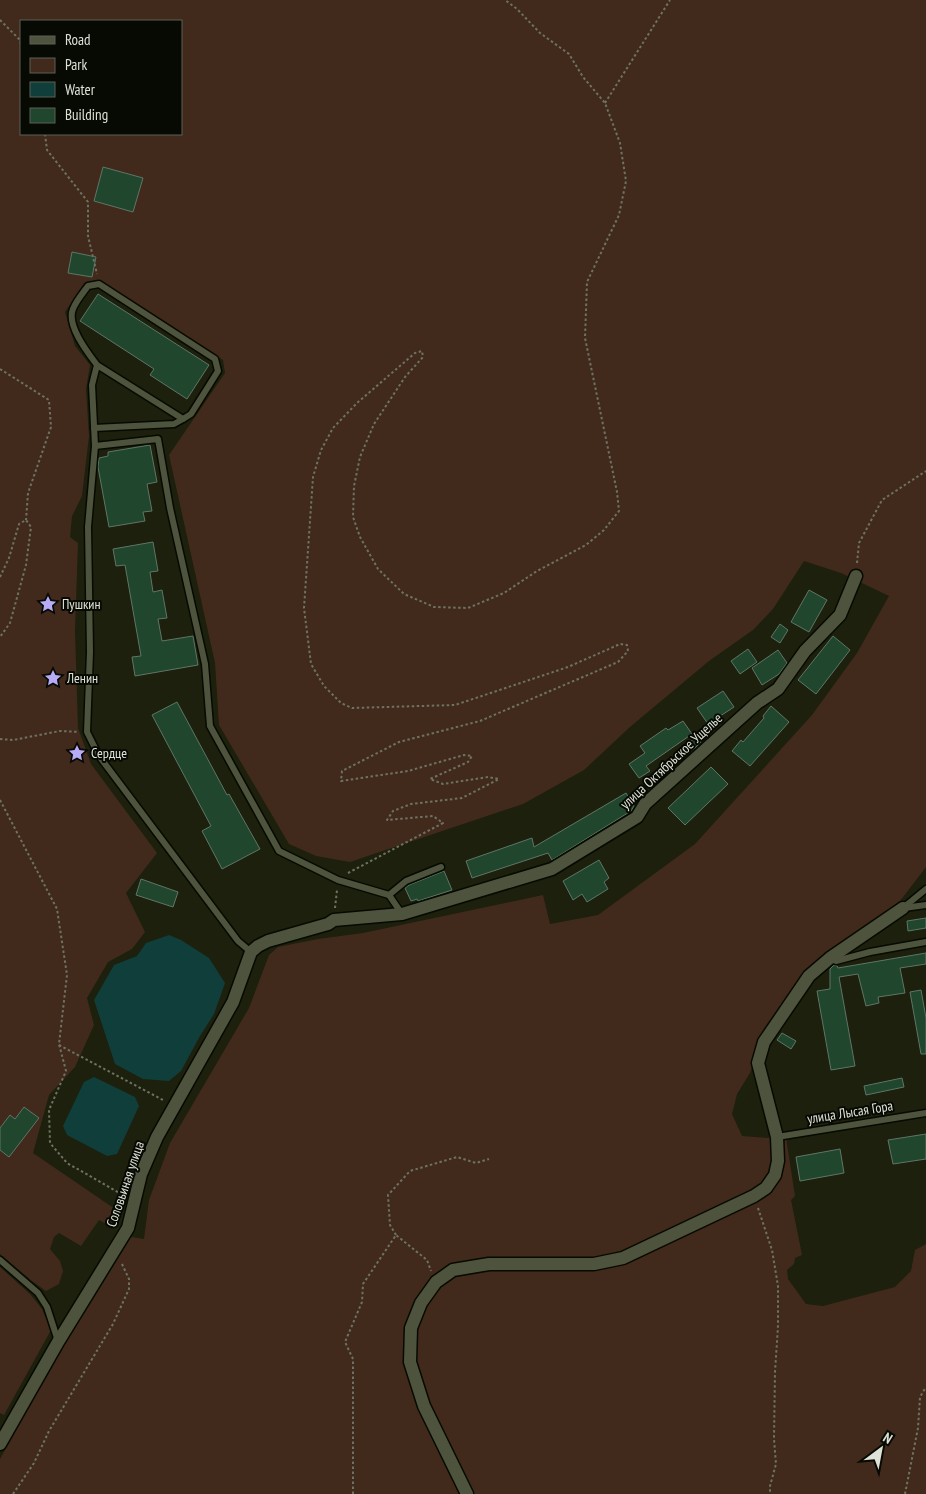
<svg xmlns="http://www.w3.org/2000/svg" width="926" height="1494" viewBox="0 0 926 1494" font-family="'PT Sans Narrow',sans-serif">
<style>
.green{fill:#412a1c;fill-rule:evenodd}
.water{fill:#103e3b}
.building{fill:#20462e;stroke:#607566}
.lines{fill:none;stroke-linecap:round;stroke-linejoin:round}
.service-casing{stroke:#070a00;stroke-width:9}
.minor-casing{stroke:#070a00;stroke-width:15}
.path{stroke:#6e7262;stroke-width:2;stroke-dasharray:2.5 2.5;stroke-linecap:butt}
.service{stroke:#4e533e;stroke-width:6}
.minor{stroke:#4e533e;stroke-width:12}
.labels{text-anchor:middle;stroke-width:4;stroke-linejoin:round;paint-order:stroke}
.poi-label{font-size:14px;fill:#dee1d5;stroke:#070903;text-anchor:start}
.street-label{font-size:14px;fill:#dee1d5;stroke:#070903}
</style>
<rect width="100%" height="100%" fill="#1c200d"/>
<g class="green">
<path d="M0,0H926V867L900,901L807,971L760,1041L750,1073L737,1094L732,1114L742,1136L768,1138L785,1131L795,1196L791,1200L802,1255L795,1258L794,1264L787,1270L788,1279L806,1304L823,1306L895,1287L911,1271L915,1250L926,1244V1494H0V1459L54,1361L131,1237L144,1239L149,1200L170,1143L249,1008L269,955L278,947L318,939L363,933L543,895L550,924L598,915L695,844L812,715L857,653L889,596L841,573L804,561L773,609L753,630L709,661L630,727L584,770L523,804L350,862L316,856L289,844L219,725L215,663L169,455L225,373L223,360L103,283H84L65,312L75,346L90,365L86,389L89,436L82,496L72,516L70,537L78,543L75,631L78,728L91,764L157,853L126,893L145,932L132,949L108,962L87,998L94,1025L75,1067L49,1095L33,1153L118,1211L110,1226L99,1220L81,1246L59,1233L54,1237L50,1249L60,1261L63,1271L59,1284L46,1291L32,1281L0,1254ZM21,21H181V134H21Z"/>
<polygon points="0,1267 30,1294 42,1309 51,1330 4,1415 0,1413"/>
</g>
<g class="water">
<polygon points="169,935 181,940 209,958 225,983 214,1014 200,1036 181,1071 169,1081 143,1079 115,1064 94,1000 114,965 137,956 146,943"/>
<polygon points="94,1077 135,1097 139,1106 117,1154 107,1156 67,1135 63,1126 84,1082"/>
</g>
<g class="building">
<polygon points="103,167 143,178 133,212 94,201"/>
<polygon points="72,252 96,257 92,277 68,273"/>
<polygon points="98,294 209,365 187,399 150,375 154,369 80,321"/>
<polygon points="150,445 157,482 147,484 152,511 143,512 145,521 109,527 98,467 99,458 108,456 108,452"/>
<polygon points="153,542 158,571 150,572 153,592 162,590 167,618 158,619 162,641 193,636 198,665 135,676 132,657 141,656 125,565 116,566 113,549"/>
<polygon points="809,590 827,600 809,632 791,622"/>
<polygon points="780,624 788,630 780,643 771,637"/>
<polygon points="833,636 850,650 816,694 798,680"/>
<polygon points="748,649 757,662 740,674 731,661"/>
<polygon points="778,650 787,663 779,674 762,685 752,668"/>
<polygon points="723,691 734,707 708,724 697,708"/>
<polygon points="177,702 227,795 229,794 260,849 222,869 202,831 211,826 152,715"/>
<polygon points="771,706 789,722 750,766 732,751 741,740 743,742 764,718 763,716"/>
<polygon points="683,721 692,734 646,766 650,771 639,778 629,764 645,753 640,746 666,728 668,730"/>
<polygon points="697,737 701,742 693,750 688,743"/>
<polygon points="711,767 728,784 685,825 668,808"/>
<polygon points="626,793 634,806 631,811 552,860 548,853 472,878 466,861 532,838 534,847"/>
<polygon points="599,860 609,878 604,882 608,889 587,902 582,894 573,900 563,881"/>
<polygon points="444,871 452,890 418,901 417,899 411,901 405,888 409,885"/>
<polygon points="141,879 178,892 173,907 136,895"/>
<polygon points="926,918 926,928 908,931 907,921"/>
<polygon points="926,953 926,964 900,968 905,993 878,997 879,1003 866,1006 858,974 839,977 855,1066 831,1070 817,991 830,989 830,969 834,965 837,966 838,968"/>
<polygon points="921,990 926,1018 926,1054 921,1054 910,992"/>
<polygon points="782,1033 796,1041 791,1049 777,1040"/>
<polygon points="902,1078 904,1087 866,1095 864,1086"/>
<polygon points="24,1107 39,1118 9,1157 0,1150 0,1128 10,1115 15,1119"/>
<polygon points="926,1134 926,1159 893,1164 888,1140"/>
<polygon points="840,1149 844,1173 800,1181 796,1157"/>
</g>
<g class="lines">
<g class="service-casing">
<g id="service">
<path d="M97,365L183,419L191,414L218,371L215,359L99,284L88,286C83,293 76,301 73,309C66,325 88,353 97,365L92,385L95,446L88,527L90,652L87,732L99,756L238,941L251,952"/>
<polyline points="94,428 174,424 183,419"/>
<polyline points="95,446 158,439 170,508 205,664 210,726 279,851 338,880 389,895 406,881 441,867"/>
<polyline points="389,895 402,914"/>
<polyline points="903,908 926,889"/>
<polyline points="904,908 926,905"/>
<polyline points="831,959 836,961 870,952 926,942"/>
<polyline points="777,1137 926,1113"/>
<polyline points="0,1260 38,1293 47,1307 58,1341"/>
</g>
</g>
<g class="minor-casing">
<g id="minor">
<polyline points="0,1444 58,1342 128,1228 141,1174 157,1137 233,1002 251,952 258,946 268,941 328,924 334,920 402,914 552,869 637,817 645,804 757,703 778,689 805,651 840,615 856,576"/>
<polyline points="467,1494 424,1406 410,1362 411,1328 421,1303 436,1282 453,1270 489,1264 594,1264 623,1258 754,1196 766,1188 775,1175 778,1161 777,1137 758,1063 764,1042 809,976 830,958 903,908"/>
</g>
</g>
<g class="path">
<polyline points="0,20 19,39 21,44"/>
<polyline points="605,103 670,0"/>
<polyline points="45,134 47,150 88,202 88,236 97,274"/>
<polyline points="0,369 49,400 51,427 28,493 26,520"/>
<polyline points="857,563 859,543 882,500 926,471"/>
<polyline points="0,577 9,558 19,524 26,520 31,527 26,565 10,623 0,637"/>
<polyline points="0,739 13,740 60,731 79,732"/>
<polyline points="0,800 57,909 67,975 59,1044 66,1071 49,1110 50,1143 67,1163 123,1195"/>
<polyline points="348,873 443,823 433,816 387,820 393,811 411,804 462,798 499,779 488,777 443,784 430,779 468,762 472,756 464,755 408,771 341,781 342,771 399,742 480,721 618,662 628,651 627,645 620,644 568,667 455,705 352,708 341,703 324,686 311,664 304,608 313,477 321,450 333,428 357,403 415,353 422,351 423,357 405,377 374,424 360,457 354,486 353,517 360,537 378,569 404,594 434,607 468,608 504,593 537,571 586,545 604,530 619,511 617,492 585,338 587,282 619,215 626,181 620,143 605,103 583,77 569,54 540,33 517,9 505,0"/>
<polyline points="335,908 337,890"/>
<polyline points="59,1045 163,1100"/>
<polyline points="758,1208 772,1250 778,1286 778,1326 775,1372 774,1439 776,1464 770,1486 770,1494"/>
<polyline points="396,1235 390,1225 388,1195 410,1171 457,1157 476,1163 489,1159"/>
<polyline points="13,1494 34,1463 49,1431 113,1324 129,1289 129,1279 121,1262"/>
<polyline points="353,1494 353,1359 345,1342 362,1302 363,1284 396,1235 427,1260 431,1271"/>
<polyline points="905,1494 918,1428 920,1397 926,1387"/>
</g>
<use href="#service" class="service"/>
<use href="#minor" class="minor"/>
</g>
<defs>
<g id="sight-bare" transform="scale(1.35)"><path d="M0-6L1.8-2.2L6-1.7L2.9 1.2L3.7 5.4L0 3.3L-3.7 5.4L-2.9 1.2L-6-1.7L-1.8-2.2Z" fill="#b7abf8" stroke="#070903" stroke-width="2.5" paint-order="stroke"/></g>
</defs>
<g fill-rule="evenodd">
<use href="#sight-bare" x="48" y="604"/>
<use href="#sight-bare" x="53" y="678"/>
<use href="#sight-bare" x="77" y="753"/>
</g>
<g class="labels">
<g class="poi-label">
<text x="62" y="609">Пушкин</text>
<text x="67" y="683">Ленин</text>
<text x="91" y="758">Сердце</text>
</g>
<g class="street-label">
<text transform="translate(671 761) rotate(-43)" y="5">улица Октябрьское Ущелье</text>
<text transform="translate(850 1112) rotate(-9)" y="5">улица Лысая Гора</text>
<text transform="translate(125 1184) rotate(-71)" y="5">Соловьиная улица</text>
</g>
</g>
<rect x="20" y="20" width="162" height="115" fill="#070903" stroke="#5d5f57"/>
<rect x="30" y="36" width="25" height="8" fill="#4e533e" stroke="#5d5f57"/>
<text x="65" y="45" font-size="15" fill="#dee1d5">Road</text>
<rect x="30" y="58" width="25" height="15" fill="#412a1c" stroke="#5d5f57"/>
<text x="65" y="70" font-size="15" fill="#dee1d5">Park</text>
<rect x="30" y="82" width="25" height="15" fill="#103e3b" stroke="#5d5f57"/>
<text x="65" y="95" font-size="15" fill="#dee1d5">Water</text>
<rect x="30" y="108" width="25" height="15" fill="#20462e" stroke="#5d5f57"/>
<text x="65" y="120" font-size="15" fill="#dee1d5">Building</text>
<g transform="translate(881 1449) rotate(32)" stroke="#070903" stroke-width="4" paint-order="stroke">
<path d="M0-4L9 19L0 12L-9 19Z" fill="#dee1d5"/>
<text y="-8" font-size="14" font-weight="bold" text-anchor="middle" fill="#dee1d5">N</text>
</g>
</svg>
